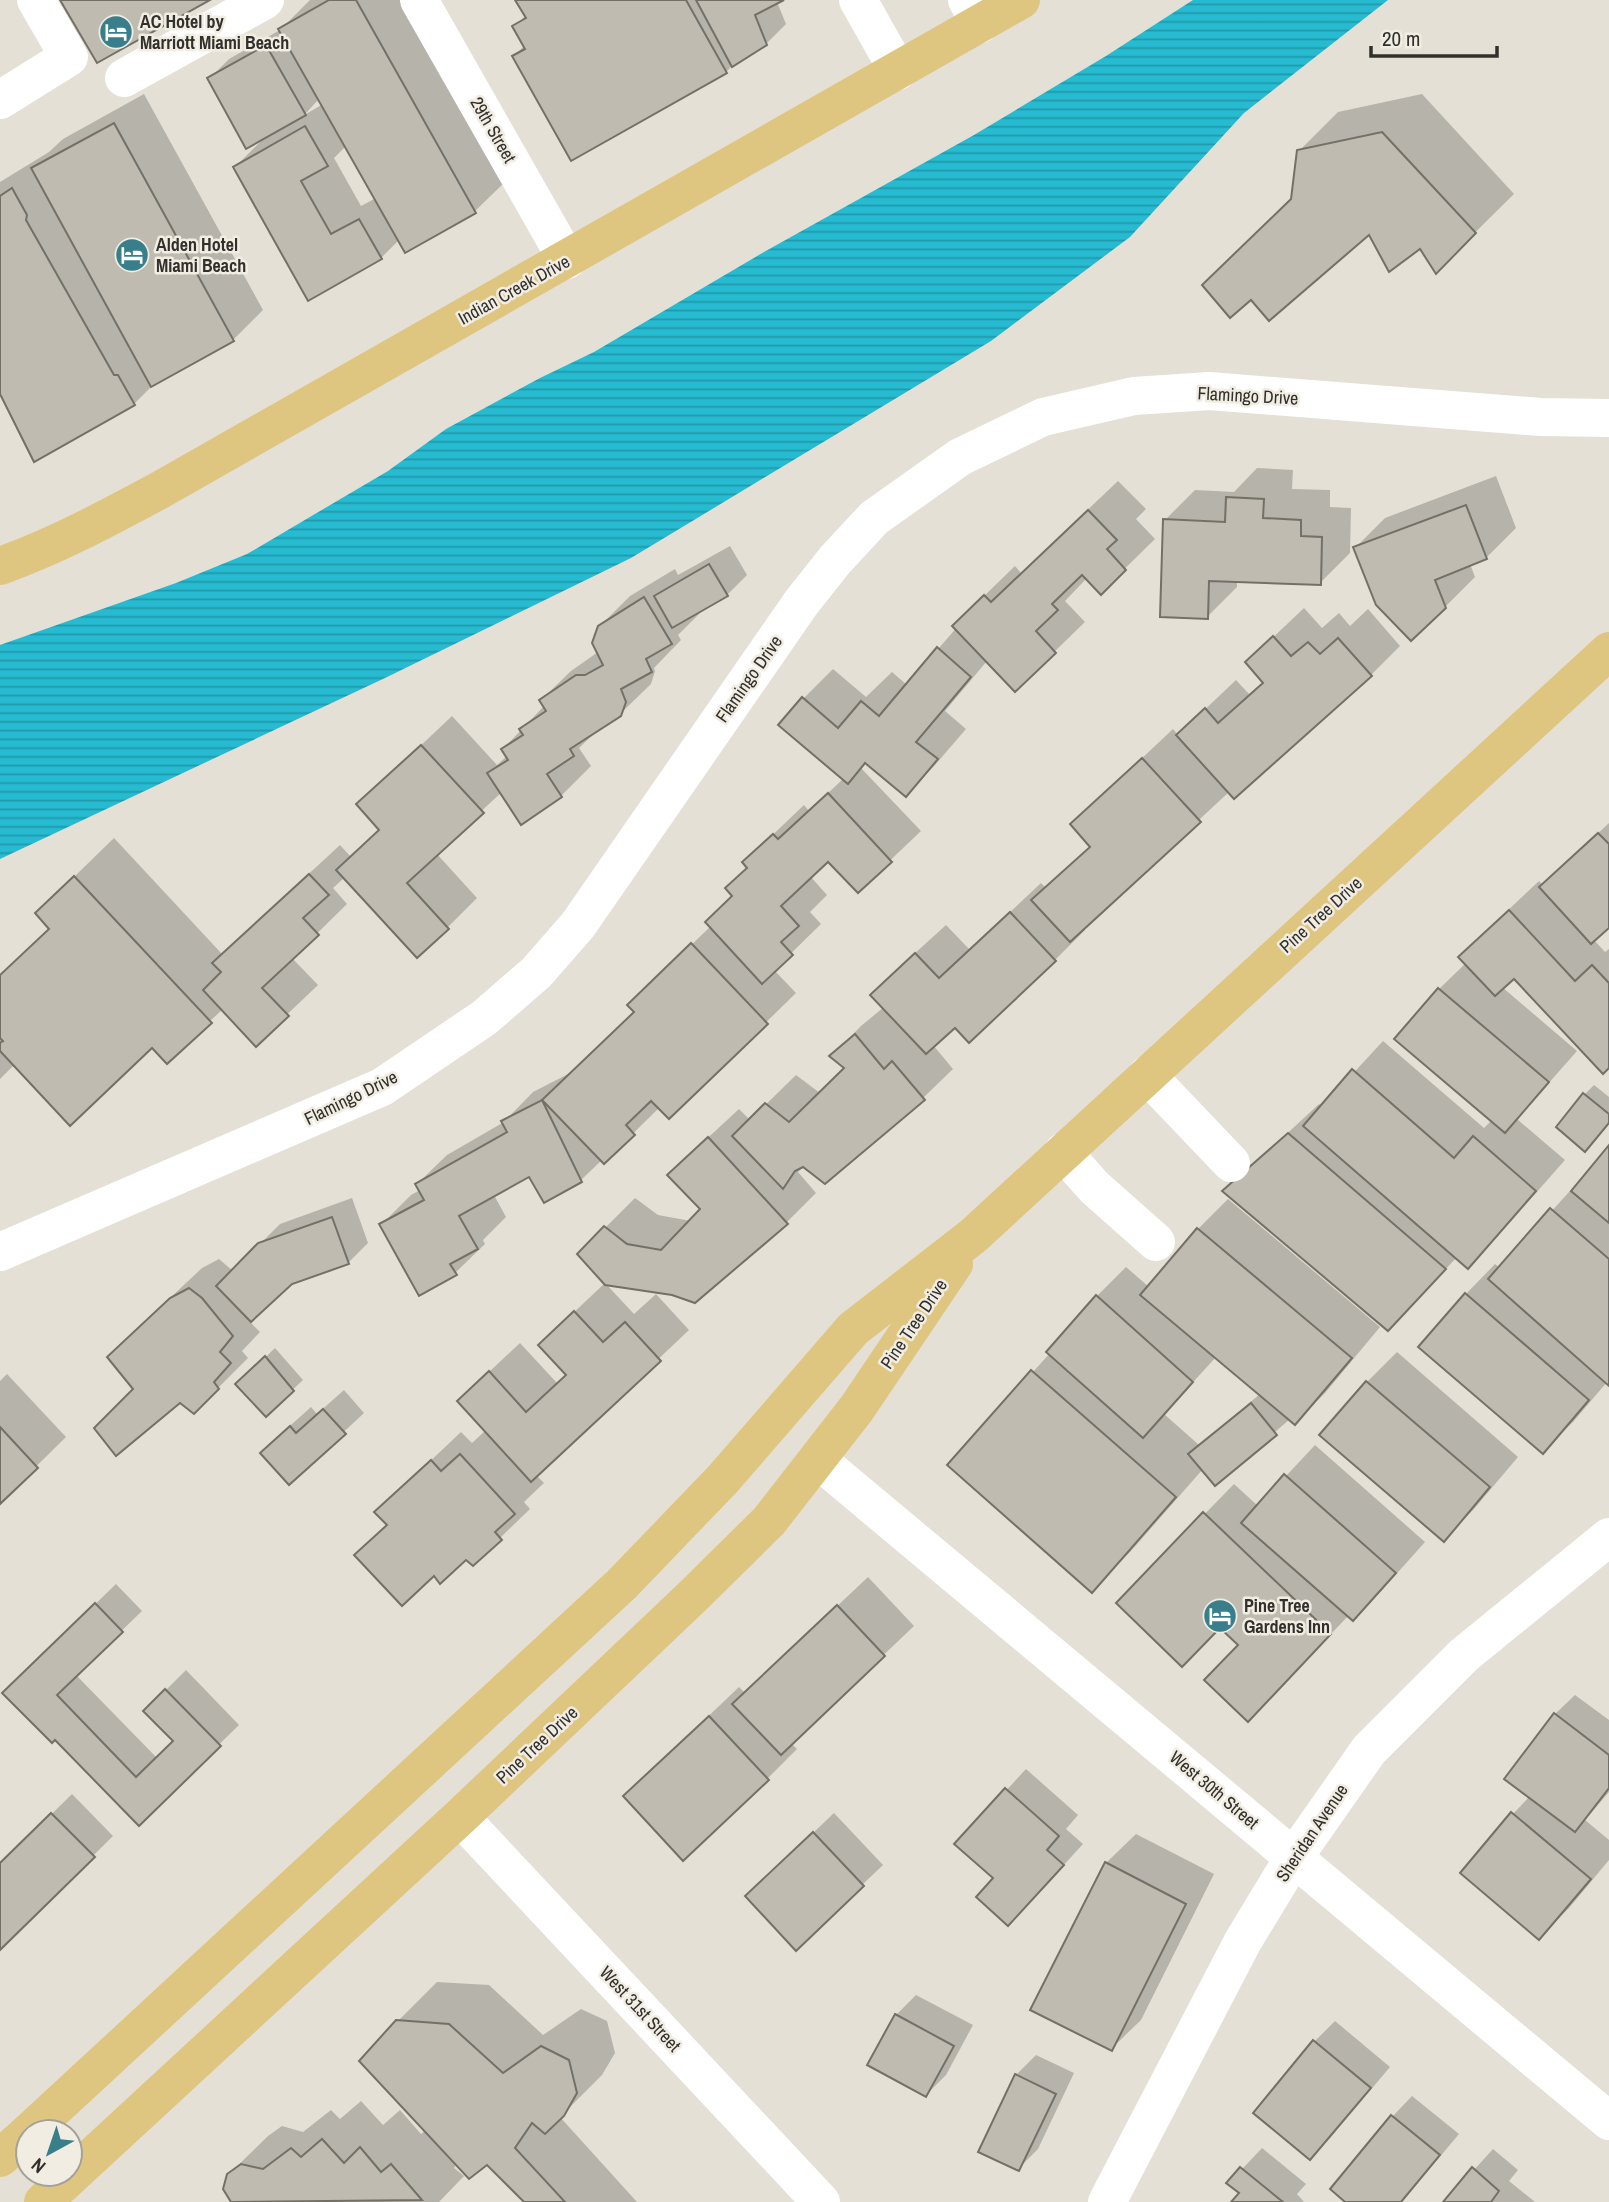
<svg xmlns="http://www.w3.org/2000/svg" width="1609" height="2202" viewBox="0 0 1609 2202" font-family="'Archivo Narrow',sans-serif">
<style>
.water{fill:url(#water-rules)}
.shadow{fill:#0003;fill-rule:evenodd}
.building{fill:#bfbbb1;stroke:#737067;stroke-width:2}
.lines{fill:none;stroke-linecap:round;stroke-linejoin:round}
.minor{stroke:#fff;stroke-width:38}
.major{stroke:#dfc680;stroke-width:38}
.labels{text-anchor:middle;stroke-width:5;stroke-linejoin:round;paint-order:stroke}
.poi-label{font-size:18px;font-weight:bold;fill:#31302c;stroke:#f1ede3;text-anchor:start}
.street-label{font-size:18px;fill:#31302c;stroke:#f1ede3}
</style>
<defs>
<pattern id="water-rules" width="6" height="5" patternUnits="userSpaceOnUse" patternTransform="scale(1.75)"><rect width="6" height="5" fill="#26bbd1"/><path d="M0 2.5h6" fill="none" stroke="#2198aa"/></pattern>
</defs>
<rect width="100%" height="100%" fill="#e4e0d6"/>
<polygon class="water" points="1193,0 1388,0 1244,113 1130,237 991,341 631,558 385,678 0,859 0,645 176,583 247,554 388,471 446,429 540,378 594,352 764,252 974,135 1106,56"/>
<g class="shadow">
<path d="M310,0H402L505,182L475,211L406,251L399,240L381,258L309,298L235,167L264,138L209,79L229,59L280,30ZM319,99L323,104L306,114V113ZM346,146L376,198L361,206L334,158Z"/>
<polygon points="517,0 780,0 777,2 786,24 766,44 734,64 726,72 514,56 525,45 514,27 526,15"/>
<polygon points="144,94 263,310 233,340 155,383 134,404 0,391 0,182 49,152 63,139"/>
<polygon points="1422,94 1514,194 1436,271 1421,247 1369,233 1299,151 1338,112"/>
<polygon points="1257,468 1293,470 1292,489 1330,490 1330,507 1351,508 1350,553 1320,583 1237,580 1237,587 1207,617 1165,520 1195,490 1234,492"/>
<polygon points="1496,476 1516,528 1486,558 1470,564 1475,577 1445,607 1356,547 1385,518"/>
<polygon points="1118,481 1146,509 1136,519 1155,539 1101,592 1087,578 1065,601 1085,622 1015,690 987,661 945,711 966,729 935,765 906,795 867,762 861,768 921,831 858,891 828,860 810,876 827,895 810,912 821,924 774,970 796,993 669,1117 660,1107 604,1162 602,1160 581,1180 545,1201 530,1175 494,1195 506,1217 483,1240 485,1244 455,1273 381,1225 411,1195 420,1190 417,1184 447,1155 504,1122 533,1092 574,1071 636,1012 659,976 711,926 734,895 749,867 744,862 804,805 809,811 844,778 803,699 833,669 866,697 892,672 907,685 984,596 1015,566 1021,573"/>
<polygon points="730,546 747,575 727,595 699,611 700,613 678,635 681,640 654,668 655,671 651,684 620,714 601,727 579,748 591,766 561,796 502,792 436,853 477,898 447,928 345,877 333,888 347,904 292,958 318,985 256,1044 223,1009 210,1021 152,1046 15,1064 0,1079 0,976 50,928 37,913 114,838 222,954 340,845 351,857 381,829 359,804 452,716 497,765 507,756 503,749 544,706 541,700 571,671 598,652 599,627 630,596 675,569 678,575"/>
<polygon points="1304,608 1322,628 1339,613 1350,626 1368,609 1400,646 1371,675 1230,791 1083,928 1085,930 1055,960 969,1040 955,1026 933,1045 953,1069 923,1098 804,1166 798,1172 816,1193 787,1222 695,1301 672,1293 606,1284 634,1314 656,1294 689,1330 536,1475 544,1483 524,1502 530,1509 500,1538 434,1574 357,1555 388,1523 407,1483 461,1432 472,1443 486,1430 489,1372 520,1343 557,1383 567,1374 570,1316 605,1283 579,1254 635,1198 658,1215 691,1221 702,1209 699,1146 739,1109 750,1120 796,1075 820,1093 846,1067 832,1056 861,1026 884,1007 902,965 946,925 970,950 1041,883 1046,888 1091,845 1072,824 1173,729 1178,735 1236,680 1249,694 1264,681 1247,662"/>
<polygon points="1609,823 1609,926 1594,940 1605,952 1609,949 1609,1066 1514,976 1502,987 1577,1051 1517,1119 1565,1160 1497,1237 1468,1267 1457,1257 1418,1299 1225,1191 1319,1104 1322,1107 1383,1041 1484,1128 1492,1120 1439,989 1466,963 1460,957 1490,927 1539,881 1543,885"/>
<polygon points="1594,1085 1609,1097 1609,1122 1584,1095"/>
<polygon points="1609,1148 1609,1383 1607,1382 1573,1422 1543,1451 1466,1294 1495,1264 1500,1268"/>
<polygon points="352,1198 368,1243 348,1263 291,1283 249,1321 260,1332 242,1351 248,1358 218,1388 180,1400 135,1390 139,1327 202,1268 219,1259 233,1271 280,1224"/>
<path d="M1228,1199L1380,1327L1325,1393L1295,1423L1290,1419L1215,1484L1203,1469L1130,1552L1092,1590L950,1465L1050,1353L1097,1296L1126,1267L1149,1287L1198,1229ZM1216,1357L1260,1394L1199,1445L1164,1414Z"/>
<polygon points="275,1348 303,1380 266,1415 238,1384"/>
<polygon points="1397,1352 1518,1457 1473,1510 1444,1539 1322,1435 1367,1382"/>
<polygon points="7,1374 66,1437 0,1502 0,1381"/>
<polygon points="344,1390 364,1413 289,1483 282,1433 311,1407 317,1414"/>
<polygon points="1315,1445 1425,1542 1383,1589 1353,1619 1349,1615 1278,1690 1240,1645 1220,1626 1118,1603 1234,1484 1258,1506"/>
<polygon points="868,1577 914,1626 791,1743 797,1749 767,1779 655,1767 739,1687 745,1693"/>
<polygon points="116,1584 142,1611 76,1675 157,1758 175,1741 145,1711 186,1670 239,1725 139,1823 24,1673"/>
<polygon points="1575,1695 1609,1720 1609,1792 1585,1820 1609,1840 1609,1860 1569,1908 1539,1938 1513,1814 1530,1796 1555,1714"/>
<polygon points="1026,1769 1078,1815 1066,1829 1083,1844 1028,1904 957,1844"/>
<polygon points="72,1794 113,1836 0,1948 0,1865"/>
<polygon points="834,1813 883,1865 796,1948 768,1876"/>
<polygon points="1136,1834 1214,1874 1141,2020 1111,2049 1106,1863"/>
<polygon points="437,1982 489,1985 543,2035 581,2009 607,2021 615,2053 602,2075 560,2117 637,2202 526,2202 487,2163 457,2163 454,2168 464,2176 439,2202 233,2202 225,2189 228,2175 268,2136 282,2126 303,2132 331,2110 340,2119 361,2101 383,2125 400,2110 421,2134 426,2130 398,2021"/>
<polygon points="916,1995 973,2025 946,2075 926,2095 870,2065 896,2015"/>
<polygon points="1335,2021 1390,2067 1330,2138 1310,2157 1256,2113 1315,2041"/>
<polygon points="1036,2055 1074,2073 1038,2149 1018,2169 1016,2075"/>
<polygon points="1412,2096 1459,2134 1402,2202 1348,2202 1332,2189 1393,2116"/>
<polygon points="1262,2148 1306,2184 1297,2194 1304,2202 1234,2202 1241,2193 1229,2183"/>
<polygon points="1493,2149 1518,2170 1509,2181 1535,2202 1445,2202"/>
</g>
<g class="building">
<polygon points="60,0 210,0 97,63"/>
<polygon points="329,0 356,0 476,213 405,253 278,29"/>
<polygon points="515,0 686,0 727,73 571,161 512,56 525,49 512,26 526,18"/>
<polygon points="696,0 784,0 755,15 767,45 732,67"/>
<polygon points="266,45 306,115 246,149 207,78"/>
<polygon points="114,123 234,341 151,387 31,168"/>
<polygon points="305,126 328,166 301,181 331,234 359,219 382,259 308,301 233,167"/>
<polygon points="1382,132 1476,233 1436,274 1420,249 1389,272 1369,235 1269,321 1251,300 1230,318 1202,285 1291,199 1297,150"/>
<polygon points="12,188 27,215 26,220 114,375 118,375 135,405 34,462 0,394 0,196"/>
<polygon points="1226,497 1264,499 1263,518 1301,520 1301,536 1322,537 1321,585 1209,581 1208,619 1160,617 1163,519 1225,522"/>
<polygon points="1466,505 1487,559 1435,580 1446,608 1411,641 1376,605 1353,547"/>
<polygon points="1088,510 1117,540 1107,549 1126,570 1101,595 1082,575 1052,604 1058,610 1036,631 1056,653 1015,692 952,626 984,595 991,602"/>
<polygon points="709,564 728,596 672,628 654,596"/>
<polygon points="644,597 672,644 646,659 652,672 621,689 626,702 621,716 570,749 574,756 547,774 562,797 521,825 487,773 508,760 501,749 523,735 519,729 546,711 539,700 576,675 585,675 603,665 592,643 598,626"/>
<polygon points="1273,636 1291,656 1308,642 1320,654 1338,638 1372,676 1234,799 1176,735 1205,708 1218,723 1263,683 1245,662"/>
<polygon points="937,647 971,677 916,742 938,759 906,797 865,763 848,784 778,725 802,697 838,728 861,701 879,716"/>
<polygon points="421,745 484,813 407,883 449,929 417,958 336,870 379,830 356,804"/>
<polygon points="1142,758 1201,822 1070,942 1031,900 1090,847 1070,824"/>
<polygon points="828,793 892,862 858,893 828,862 781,906 799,926 781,942 793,955 762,984 705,922 732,896 725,888 747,868 742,862 773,834 778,839"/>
<polygon points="1598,833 1609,844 1609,928 1591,944 1539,887"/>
<polygon points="309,874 329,895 303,918 319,935 262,988 289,1016 256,1047 203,990 221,972 212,963"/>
<polygon points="74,876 212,1023 167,1064 152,1048 70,1126 0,1051 0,1043 3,1041 0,1038 0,975 49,929 35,913"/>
<polygon points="1509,910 1575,981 1592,965 1609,983 1609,1068 1603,1074 1514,979 1495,996 1458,957"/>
<polygon points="1010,912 1056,961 969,1043 955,1028 926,1054 870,995 915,953 939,978"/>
<polygon points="691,943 768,1024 669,1119 651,1101 626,1125 635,1135 604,1164 542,1100 634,1012 627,1005"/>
<polygon points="1438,988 1549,1082 1505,1133 1394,1039"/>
<polygon points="855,1034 884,1069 892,1061 925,1100 825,1184 803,1167 795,1171 783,1189 732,1136 765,1103 789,1122 844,1068 829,1056"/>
<polygon points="1352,1069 1454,1158 1473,1136 1536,1191 1468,1269 1303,1126"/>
<polygon points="1583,1093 1609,1114 1609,1123 1585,1152 1556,1127"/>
<polygon points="542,1100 582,1182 544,1203 529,1177 459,1216 478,1249 450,1264 457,1275 419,1296 379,1224 424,1200 415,1184 507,1132 501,1121"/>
<polygon points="1288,1133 1446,1269 1388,1331 1222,1191"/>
<polygon points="708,1137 788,1224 695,1303 672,1295 605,1285 577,1254 604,1226 627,1244 661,1250 700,1209 667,1175"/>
<polygon points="1609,1145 1609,1223 1571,1191"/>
<polygon points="1550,1208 1609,1259 1609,1386 1488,1279"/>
<polygon points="332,1217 349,1264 292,1284 251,1322 216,1286 258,1243"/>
<polygon points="1197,1228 1352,1358 1295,1425 1140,1295"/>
<polygon points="189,1288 202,1298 233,1336 220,1352 231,1363 214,1382 219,1389 194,1414 180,1403 116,1456 94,1428 133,1389 107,1357 170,1298"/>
<polygon points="1465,1293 1589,1400 1543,1454 1418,1347"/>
<polygon points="1096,1295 1193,1382 1143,1438 1046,1352"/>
<polygon points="574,1311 603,1342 625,1322 661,1361 531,1482 457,1401 489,1371 526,1412 566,1375 538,1345"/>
<polygon points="265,1356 294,1391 266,1417 235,1384"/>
<polygon points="1031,1370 1176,1497 1092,1593 947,1465"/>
<polygon points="1366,1381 1490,1487 1444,1542 1319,1435"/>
<polygon points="1251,1403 1277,1435 1215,1486 1188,1454"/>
<polygon points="323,1409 346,1434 289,1485 260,1453 290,1426 296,1433"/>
<polygon points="0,1427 38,1468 0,1504"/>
<polygon points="460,1454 515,1514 495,1532 502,1540 473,1566 466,1560 440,1584 434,1576 402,1606 354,1555 387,1525 374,1512 431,1460 441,1471"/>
<polygon points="1284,1474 1396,1573 1353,1621 1241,1523"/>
<polygon points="1203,1512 1331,1634 1248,1722 1204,1680 1238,1645 1220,1628 1182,1667 1116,1603"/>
<polygon points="95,1603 123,1632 57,1695 136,1777 173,1741 143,1711 165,1689 221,1746 139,1826 55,1740 52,1743 2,1693"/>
<polygon points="837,1605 885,1656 781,1755 732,1704"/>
<polygon points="1554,1713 1609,1755 1609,1788 1575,1832 1504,1779"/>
<polygon points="709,1716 769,1780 683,1861 623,1796"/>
<polygon points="1005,1788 1059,1836 1047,1850 1064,1865 1008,1926 976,1897 993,1878 954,1844"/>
<polygon points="1511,1812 1591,1879 1539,1940 1460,1873"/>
<polygon points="51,1813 95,1857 0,1950 0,1863"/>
<polygon points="813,1832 864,1886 796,1951 745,1896"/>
<polygon points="1105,1862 1186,1904 1112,2051 1030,2010"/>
<polygon points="895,2014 954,2046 926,2097 867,2065"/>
<polygon points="396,2020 449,2024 503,2073 541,2046 569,2060 577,2093 564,2116 545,2134 532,2123 515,2148 565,2202 524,2202 487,2165 469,2179 359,2061"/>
<polygon points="1313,2040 1371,2088 1310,2160 1253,2113"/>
<polygon points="1015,2074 1056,2094 1019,2171 978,2152"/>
<polygon points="1391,2115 1440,2155 1401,2202 1345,2202 1330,2189"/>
<polygon points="322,2139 344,2163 360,2147 381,2172 391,2164 422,2200 231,2202 223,2189 227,2174 241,2164 263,2169 291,2148 301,2157"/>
<polygon points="1240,2167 1283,2202 1231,2202 1239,2193 1226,2183"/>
<polygon points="1472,2167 1499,2191 1491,2202 1443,2202"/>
</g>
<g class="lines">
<g class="minor">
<polyline points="419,0 567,260"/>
<polyline points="858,0 898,71"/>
<polyline points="967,0 980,24"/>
<polyline points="124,78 265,0"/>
<polyline points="0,100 69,57 36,0"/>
<polyline points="1147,1075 1231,1163"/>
<polyline points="1063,1152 1094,1187 1156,1242"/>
<polyline points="0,1252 382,1087 484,1018 536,973 578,925 801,603 835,560 874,518 960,457 1043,417 1134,396 1209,391 1541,417 1609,418"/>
<polyline points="818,1460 1609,2121"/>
<polyline points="460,1817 821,2202"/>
<polyline points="1107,2202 1243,1941 1294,1857 1369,1750 1464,1655 1609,1537"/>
</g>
<g class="major">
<path d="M0,566C56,546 108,518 160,490L1021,0"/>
<polyline points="29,2132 622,1584 723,1479 853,1329 973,1236 1609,651"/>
<polyline points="0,2158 28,2133"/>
<polyline points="43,2202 460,1817 692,1597 769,1521 857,1408 954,1264"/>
</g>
</g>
<defs>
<g id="hotel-disc" transform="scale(1.75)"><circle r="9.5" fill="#397f8b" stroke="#f1ede3"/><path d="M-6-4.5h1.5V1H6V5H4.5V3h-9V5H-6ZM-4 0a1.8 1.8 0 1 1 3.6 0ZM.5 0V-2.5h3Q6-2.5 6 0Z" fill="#fff"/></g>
</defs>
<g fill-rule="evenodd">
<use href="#hotel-disc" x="116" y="32"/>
<use href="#hotel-disc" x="132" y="255"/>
<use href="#hotel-disc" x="1220" y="1616"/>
</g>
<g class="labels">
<g class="poi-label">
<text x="140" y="28">AC Hotel by<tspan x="140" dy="21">Marriott Miami Beach</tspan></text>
<text x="156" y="251">Alden Hotel<tspan x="156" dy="21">Miami Beach</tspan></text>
<text x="1244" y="1612">Pine Tree<tspan x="1244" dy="21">Gardens Inn</tspan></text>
</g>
<g class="street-label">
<text transform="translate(493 130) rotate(60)" y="6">29th Street</text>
<text transform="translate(514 290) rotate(-29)" y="6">Indian Creek Drive</text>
<text transform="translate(1248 396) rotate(3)" y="6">Flamingo Drive</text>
<text transform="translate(749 679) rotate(-55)" y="6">Flamingo Drive</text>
<text transform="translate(1321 915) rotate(-42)" y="6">Pine Tree Drive</text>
<text transform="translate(351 1098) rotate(-26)" y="6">Flamingo Drive</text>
<text transform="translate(914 1324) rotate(-56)" y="6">Pine Tree Drive</text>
<text transform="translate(537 1745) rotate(-43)" y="6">Pine Tree Drive</text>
<text transform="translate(1214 1790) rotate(40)" y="6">West 30th Street</text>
<text transform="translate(1312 1833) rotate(-56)" y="6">Sheridan Avenue</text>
<text transform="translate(640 2009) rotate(47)" y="6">West 31st Street</text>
</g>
</g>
<g transform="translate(49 2153) rotate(220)"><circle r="33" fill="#f1ede3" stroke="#a4a19a" stroke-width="2"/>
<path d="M0-5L12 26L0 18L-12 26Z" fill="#397f8b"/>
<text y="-10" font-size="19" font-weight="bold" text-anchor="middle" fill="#31302c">N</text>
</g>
<path d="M1371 46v10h126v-10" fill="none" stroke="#31302c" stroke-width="3.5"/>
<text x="1382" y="46" font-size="21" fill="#31302c" stroke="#f1ede3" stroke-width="5" paint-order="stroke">20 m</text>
</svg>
